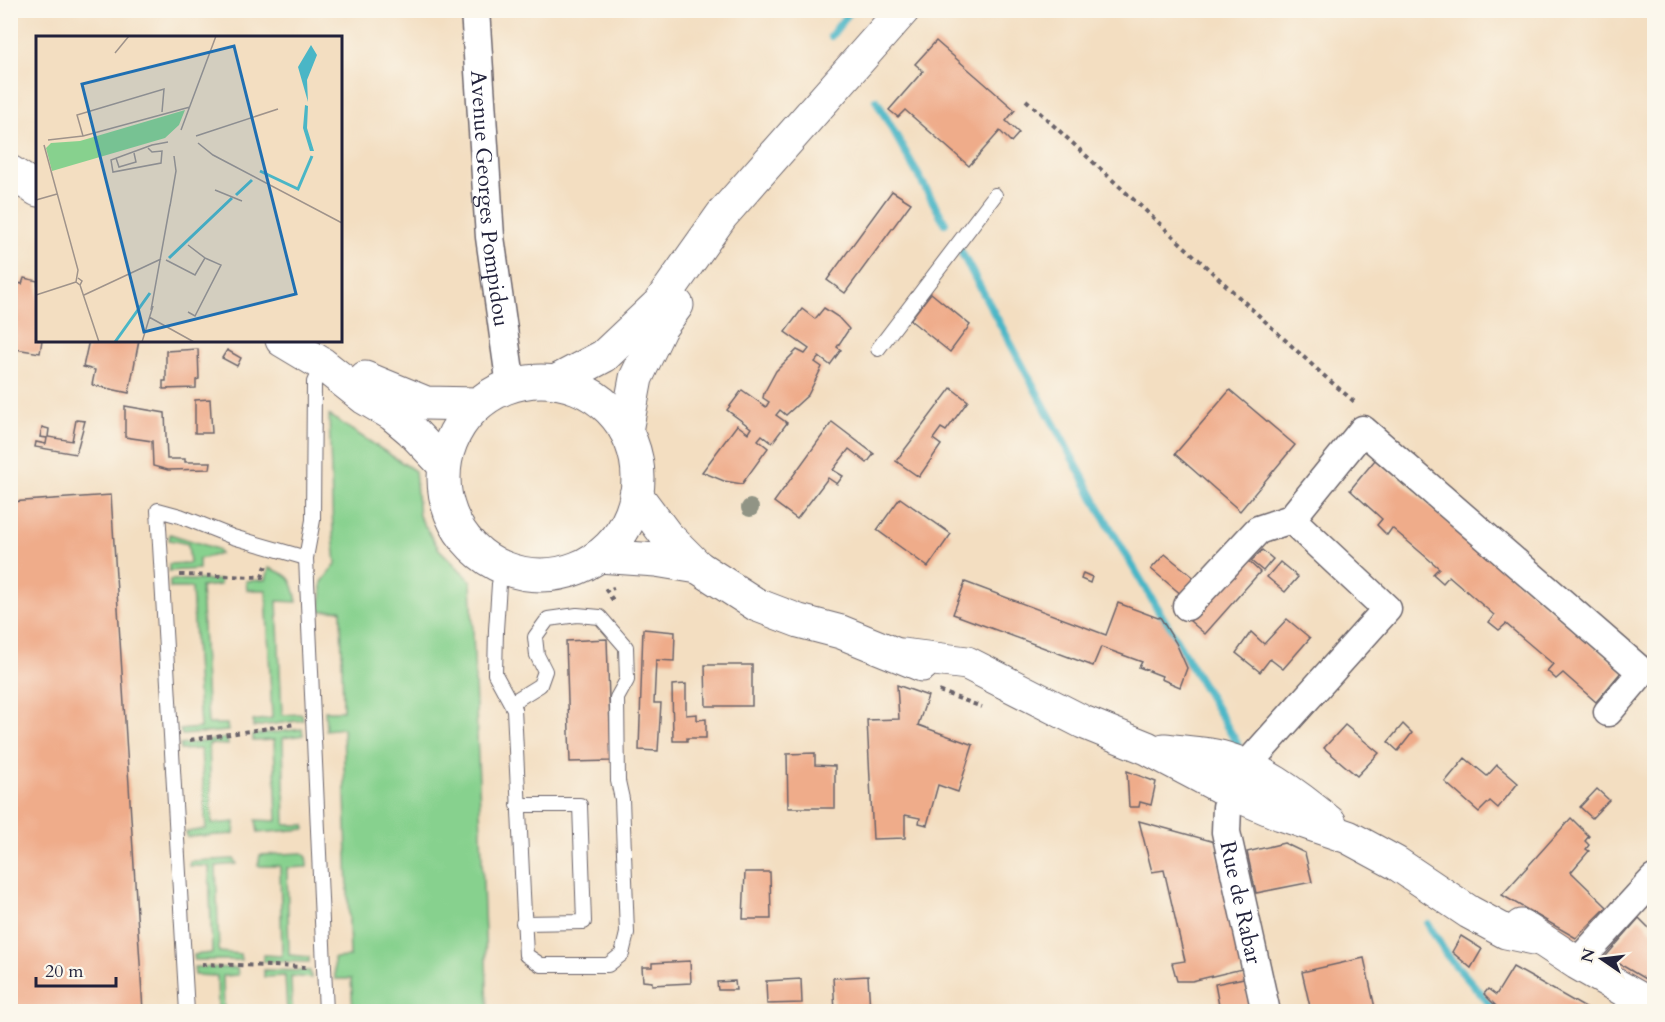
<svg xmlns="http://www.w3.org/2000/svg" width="1665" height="1022" viewBox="0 0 1665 1022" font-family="Cardo,serif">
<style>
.green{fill:#87d18e;stroke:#547a64;stroke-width:1.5}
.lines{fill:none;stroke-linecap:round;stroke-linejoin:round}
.stream{stroke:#4ab6c6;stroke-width:8}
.building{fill:#efac8a}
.service-casing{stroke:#6b646a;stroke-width:16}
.minor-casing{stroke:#6b646a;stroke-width:31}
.primary-casing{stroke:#6b646a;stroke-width:35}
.path{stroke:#6b646a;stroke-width:4;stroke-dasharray:4.5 4.5;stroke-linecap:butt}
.service{stroke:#fff;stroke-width:14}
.minor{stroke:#fff;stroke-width:28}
.primary{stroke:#fff;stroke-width:33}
.tree{fill:#919485}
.labels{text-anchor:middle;stroke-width:6;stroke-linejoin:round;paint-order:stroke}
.street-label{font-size:22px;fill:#22223b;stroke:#fbf7ec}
.inset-river{fill:none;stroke:#4ab6c6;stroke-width:3}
.inset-road{fill:none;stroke:#9f938b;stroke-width:1.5}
.view{fill:#1f6fb2;fill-opacity:0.15;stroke:#1f6fb2;stroke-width:3}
.inset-edge{fill:none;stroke:#22223b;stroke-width:3}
</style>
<rect width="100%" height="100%" fill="#fbf7ec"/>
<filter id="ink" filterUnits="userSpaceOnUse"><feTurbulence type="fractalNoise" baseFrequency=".0167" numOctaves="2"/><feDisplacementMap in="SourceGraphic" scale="12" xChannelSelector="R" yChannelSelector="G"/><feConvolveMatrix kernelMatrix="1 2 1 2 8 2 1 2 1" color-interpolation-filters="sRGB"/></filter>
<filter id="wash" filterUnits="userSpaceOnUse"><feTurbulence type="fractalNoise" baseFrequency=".008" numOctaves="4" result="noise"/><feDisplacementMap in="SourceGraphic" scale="24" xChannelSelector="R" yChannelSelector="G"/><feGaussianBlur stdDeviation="1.35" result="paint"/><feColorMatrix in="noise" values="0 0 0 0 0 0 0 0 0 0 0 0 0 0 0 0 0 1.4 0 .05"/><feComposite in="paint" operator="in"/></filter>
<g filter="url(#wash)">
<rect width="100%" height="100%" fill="#f3dec1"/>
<g class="green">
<polygon points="329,415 415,471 419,516 439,549 471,581 488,1011 353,1011 351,979 335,979 334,958 350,957 343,728 326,730 325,711 343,711 341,610 321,611 322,582 336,564 333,534"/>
<polygon points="170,534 217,549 220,554 199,559 199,569 169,571 169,564 190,563 188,544 169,540"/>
<path d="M269,568C290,575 293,579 297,602L277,601L282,715L302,714L303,720L253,727V721L272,718L266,590H247L246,581L266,580Z"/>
<polygon points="170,580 220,580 220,585 201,587 208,724 227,724 228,731 182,735 180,730 200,728 192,588 170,588"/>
<polygon points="302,729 303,735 283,738 285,825 305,825 305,829 258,833 256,820 277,821 274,740 253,741 253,735"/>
<polygon points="227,738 228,745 209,744 212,824 235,822 234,834 187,837 186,832 206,829 201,749 180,750 180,745"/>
<polygon points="302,853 307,857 307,867 287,868 289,955 309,957 309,962 263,961 263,955 282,956 280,866 258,866 260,855"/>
<polygon points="234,859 237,864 216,866 219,952 240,954 241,960 194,960 194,955 212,953 209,866 189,866 190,861"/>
<polygon points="194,967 237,968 238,975 223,976 224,1011 218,1011 217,976 195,975"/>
<polygon points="264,970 310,971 311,978 291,976 292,1011 287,1011 285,976 264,977"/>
</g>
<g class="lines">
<g class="stream">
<polyline points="831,36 851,10"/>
<polyline points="876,100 945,223"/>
<polyline points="958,246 1110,528 1238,745"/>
<polyline points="1428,924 1446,954 1497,1012"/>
</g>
</g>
<g id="blocks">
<g class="building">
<polygon points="936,41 1015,110 1006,121 1019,133 1011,142 1000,131 969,166 905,110 898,117 889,110 923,71 915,64"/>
<polygon points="892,191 911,203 845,293 827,280"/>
<polygon points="24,278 38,281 38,340 42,340 40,353 10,348 10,320 18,283 22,284"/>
<polygon points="931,293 970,325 950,352 910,320"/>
<polygon points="824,308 838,317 849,329 837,347 841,350 830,365 819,357 815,362 822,367 808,395 786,415 780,410 776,415 787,423 772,443 762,435 758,440 768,448 742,484 724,481 702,472 737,425 748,433 751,428 727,410 742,390 766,407 769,402 763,398 764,393 776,371 797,350 805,354 809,349 785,332 802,309 815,319"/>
<polygon points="89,340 139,340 129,393 92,385 95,370 83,367"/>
<polygon points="198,349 199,379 196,380 196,388 163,389 163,381 166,381 166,351"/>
<polygon points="227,350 241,358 237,366 222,358"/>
<polygon points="951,388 968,401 946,431 941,428 933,439 941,445 919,477 896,461"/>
<polygon points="1230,390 1295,445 1240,511 1175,454"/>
<polygon points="210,399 212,433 195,433 195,400"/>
<polygon points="125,406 165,413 167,459 185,459 185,462 211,462 210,469 168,470 153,466 152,441 125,437"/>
<polygon points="76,420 85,421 76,454 35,447 36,442 46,444 47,438 40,437 42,427 49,429 48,437 72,441"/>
<polygon points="832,422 874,454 867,463 849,449 833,470 843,476 837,484 828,478 797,519 774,502"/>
<polygon points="1375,460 1622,671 1596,702 1563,673 1556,679 1547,671 1553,664 1506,624 1499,630 1489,622 1494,615 1449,576 1443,583 1433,574 1439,568 1392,528 1387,535 1377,525 1382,519 1350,490"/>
<polygon points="111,495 143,1011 10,1011 10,502"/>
<polygon points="900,498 951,534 928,567 877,530"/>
<polygon points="1262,550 1273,559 1263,571 1251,561"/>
<polygon points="1165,554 1197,580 1182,595 1151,569"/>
<polygon points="1247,560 1260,572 1205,634 1190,621"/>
<polygon points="1280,562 1298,577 1285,592 1267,577"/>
<polygon points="1083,573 1092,577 1090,583 1081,579"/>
<polygon points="965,582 1106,635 1118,603 1158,618 1160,617 1176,643 1187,668 1180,687 1161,679 1162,676 1139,667 1142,662 1101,647 1093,666 953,614"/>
<polygon points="1287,619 1310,638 1283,669 1270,659 1260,672 1236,653 1251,632 1264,644"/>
<polygon points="643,629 675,632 674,661 656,660 654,703 661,703 658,751 639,750"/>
<polygon points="607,639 611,761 570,762 566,641"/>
<polygon points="705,665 752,665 752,706 706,706"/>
<polygon points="686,684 686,715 697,714 697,720 706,719 706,738 687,738 687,741 673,741 672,685"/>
<polygon points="897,685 928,696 918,725 973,745 958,792 938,785 927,825 919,823 920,818 905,815 905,838 873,839 867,720 899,719"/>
<polygon points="1403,724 1412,733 1398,751 1388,742"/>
<polygon points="1345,725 1379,753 1357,776 1324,748"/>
<polygon points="815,753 815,765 835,766 835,808 788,808 787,754"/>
<polygon points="1465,758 1487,776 1497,765 1518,783 1498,808 1490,801 1479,812 1445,782"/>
<polygon points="1127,771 1156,782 1151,805 1140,802 1139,807 1129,807"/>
<polygon points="1597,789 1609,800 1592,818 1580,807"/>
<polygon points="1571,818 1589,836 1585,841 1589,845 1586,849 1589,851 1571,872 1607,907 1576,938 1502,895"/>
<polygon points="1139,821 1215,842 1242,969 1192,981 1177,981 1172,963 1185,961 1164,870 1152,872"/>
<polygon points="1284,843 1305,853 1312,882 1256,893 1247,852"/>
<polygon points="745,872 770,872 771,919 743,919"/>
<polygon points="1639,918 1654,933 1654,981 1652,983 1606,956"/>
<polygon points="1461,936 1482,949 1471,968 1452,952"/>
<polygon points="1364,958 1375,1008 1356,1011 1311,1011 1302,972"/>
<polygon points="690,961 691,983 652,985 652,982 643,981 642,967 652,967 652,963"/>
<polygon points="1513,967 1533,978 1591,1011 1501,1011 1484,994 1488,989 1496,995"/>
<polygon points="868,976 870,1011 835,1011 833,978"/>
<polygon points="1244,978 1251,1011 1220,1011 1215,984"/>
<polygon points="801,979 802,1003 767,1004 766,981"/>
<polygon points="735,981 736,990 718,990 717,982"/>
</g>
</g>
</g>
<g filter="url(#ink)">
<use href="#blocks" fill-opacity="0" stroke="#6b646a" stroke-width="1.5"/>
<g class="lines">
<g class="service-casing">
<g id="service">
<polyline points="878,349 995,195"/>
<polyline points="322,364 314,382 313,520 306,558 326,1012"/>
<polyline points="503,567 499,584 496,630 495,674 514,709 526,955 541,965 608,965 622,954 627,933 622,799 618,781 617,698 627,680 626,647 600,617 577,615 548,619 535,637 537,655 545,671 540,685 511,703"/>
<polyline points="518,805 580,805 584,922 523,923"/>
<polyline points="187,1012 158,510 180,516 233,537 306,558"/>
</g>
</g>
<g class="minor-casing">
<g id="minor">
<path id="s1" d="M475,10L490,237L511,386"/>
<polyline points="1291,519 1363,430 1642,672 1608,712"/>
<polyline points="1187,606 1258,530 1291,519 1387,609 1245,767"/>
<path id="s2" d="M1232,793L1227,807L1226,832L1266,1012"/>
<polyline points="1577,963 1654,879"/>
</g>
</g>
<g class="primary-casing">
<g id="primary">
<polyline points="10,172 38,190"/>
<polyline points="282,340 322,364 365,398 392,414 411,430 444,465"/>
<polyline points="365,378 426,403 478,404"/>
<circle cx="541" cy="478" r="97"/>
<polyline points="555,382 604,356 659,304 722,215 903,10"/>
<polyline points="626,431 636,378 660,328 677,305"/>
<polyline points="636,495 666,535 698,567"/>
<polyline points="599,556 656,560 698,567 757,605 799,621 841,632 922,665"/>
<polyline points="902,655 967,663 1083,722 1147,748 1232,793 1281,814 1348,837 1396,863 1469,912 1506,932 1539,939"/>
<path d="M1164,750C1181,752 1198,753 1215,756C1256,764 1299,797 1330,823"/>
<polyline points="1521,926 1577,963 1654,1007"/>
</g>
</g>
<g class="path">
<polyline points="1026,100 1322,374 1357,404"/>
<polyline points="180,575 262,577 266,566"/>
<polyline points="613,600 606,590 614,588"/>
<polyline points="939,691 982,707"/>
<polyline points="190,740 295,724"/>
<polyline points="202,964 306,967"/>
</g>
<use href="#service" class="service"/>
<use href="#minor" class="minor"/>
<use href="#primary" class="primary"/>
</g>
<circle class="tree" cx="750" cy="508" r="9"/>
</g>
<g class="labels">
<g class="street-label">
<text dy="8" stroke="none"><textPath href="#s1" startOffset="189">Avenue Georges Pompidou</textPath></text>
<text dy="8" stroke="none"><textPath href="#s2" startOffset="112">Rue de Rabar</textPath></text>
</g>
</g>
<g transform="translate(36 36)">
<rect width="306" height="306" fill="#f3dec1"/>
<path d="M149,74L143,89L129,102L16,135L10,112L15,107L44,105Z" fill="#87d18e"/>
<path d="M275,9L281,19L271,44L272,66L262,31ZM269,69L272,70L271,92L278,115H274L267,92Z" fill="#4ab6c6"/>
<path class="inset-river" d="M224,135L262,153L276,120M200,159L216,144M133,222L196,162M79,306L114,257"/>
<path class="inset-road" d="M79,17L93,0M145,94L180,0M47,100L41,79L128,53L126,76M160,100L242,73M12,104L47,100L154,71M162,107L177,119L306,187M8,109L42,234L40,246L44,249L46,245L42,242M112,112L116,116L126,115L125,127L77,136L75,124L116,109L132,106M80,122L83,131L100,126L98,117M179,154L206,165M0,164L21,158M134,170L140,135L138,120M130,224L159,239L169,222L152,209M44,249L63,306M0,259L40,246M48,259L125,223M115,274L134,169M152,276L159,280L185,229L169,222M113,281L158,306M106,306L117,270"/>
<path class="view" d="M198,10L260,258L108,296L46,48Z"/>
<rect width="306" height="306" class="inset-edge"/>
</g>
<rect width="1665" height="1022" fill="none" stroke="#fbf7ec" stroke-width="36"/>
<g transform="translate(1602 959) rotate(284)" stroke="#fbf7ec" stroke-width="4.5" paint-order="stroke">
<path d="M0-4.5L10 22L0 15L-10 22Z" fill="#22223b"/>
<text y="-9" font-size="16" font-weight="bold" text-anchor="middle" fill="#22223b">N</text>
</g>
<path d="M36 977v9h80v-9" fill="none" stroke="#22223b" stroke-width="3"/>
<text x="45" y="977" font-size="18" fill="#22223b" stroke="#fbf7ec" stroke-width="4.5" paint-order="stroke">20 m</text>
</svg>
